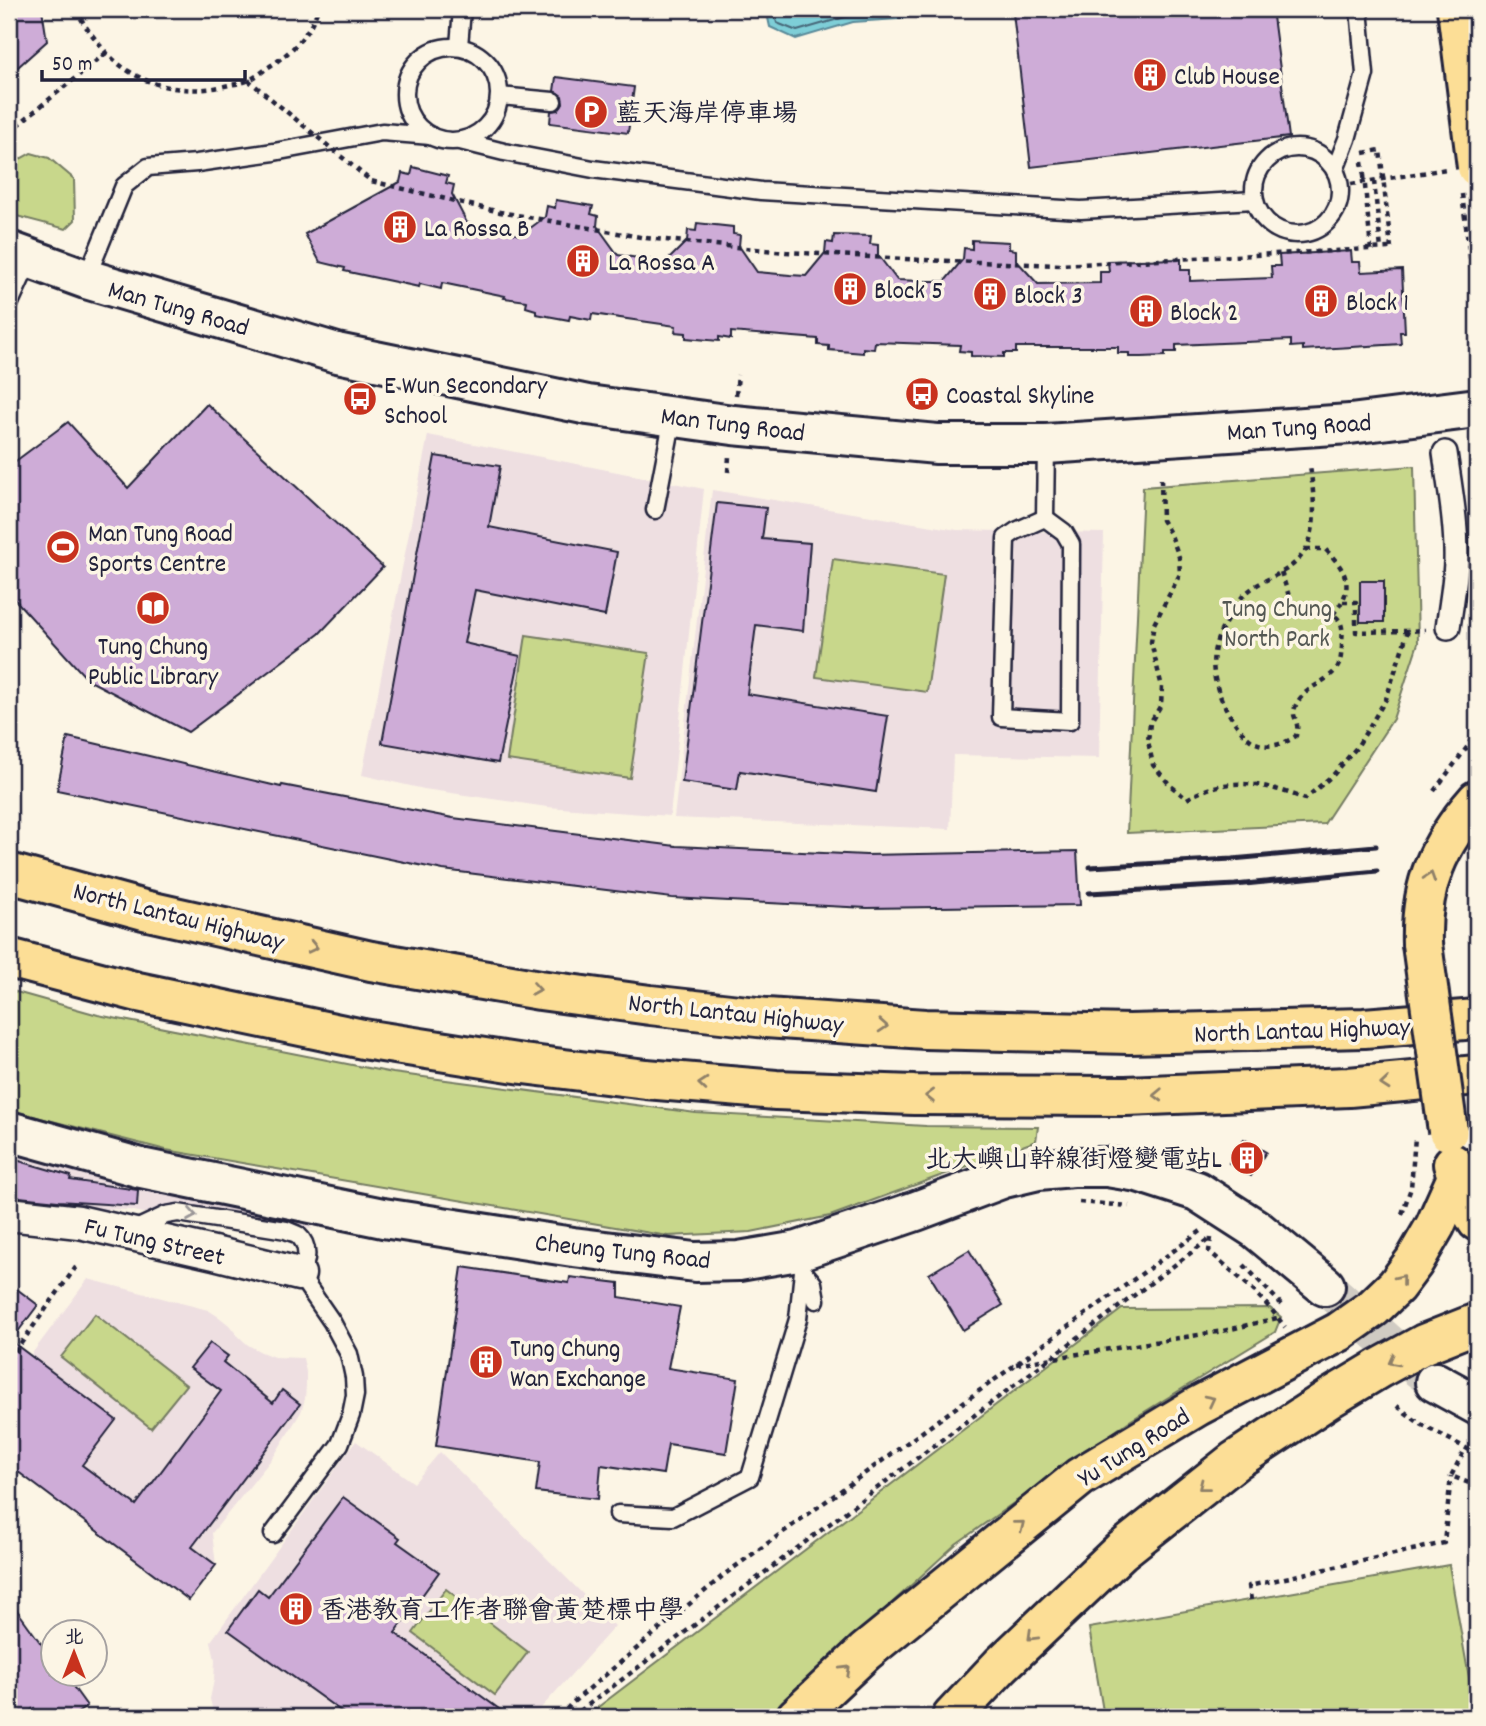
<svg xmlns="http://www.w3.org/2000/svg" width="1486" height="1726" viewBox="0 0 1486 1726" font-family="Dekko,'LXGW WenKai TC',sans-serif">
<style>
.built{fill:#eedfe1}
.green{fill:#c8d78b;stroke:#757c63;stroke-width:2}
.water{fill:#7eced7;stroke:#598999;stroke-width:2}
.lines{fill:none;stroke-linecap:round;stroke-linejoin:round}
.shore{stroke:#476779;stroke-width:2}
.building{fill:#ceacd7;stroke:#22223b;stroke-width:2}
.secondary-tunnel{stroke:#d0cbc3;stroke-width:38;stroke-dasharray:38 19;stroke-linecap:butt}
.service-casing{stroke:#22223b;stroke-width:21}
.pedestrian-casing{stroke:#22223b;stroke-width:28}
.minor-casing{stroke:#22223b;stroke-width:37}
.tertiary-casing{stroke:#22223b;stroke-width:44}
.secondary-casing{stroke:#22223b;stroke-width:44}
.primary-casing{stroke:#22223b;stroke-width:44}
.motorway-casing{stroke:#22223b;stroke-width:44}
.path{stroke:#22223b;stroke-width:4.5;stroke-dasharray:5 5;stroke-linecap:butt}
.service{stroke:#fcf5e5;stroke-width:16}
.pedestrian{stroke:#fcf5e5;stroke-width:23}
.minor{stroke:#fcf5e5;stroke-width:32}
.tertiary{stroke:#fcf5e5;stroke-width:38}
.secondary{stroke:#fcf5e5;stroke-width:38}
.primary{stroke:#fcde96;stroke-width:38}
.motorway{stroke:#fcde96;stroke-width:38}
.rail{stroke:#22223b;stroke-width:5}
.primary-bridge-casing{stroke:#22223b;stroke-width:44;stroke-linecap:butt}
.path-bridge{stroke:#22223b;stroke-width:4.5;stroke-dasharray:5 5;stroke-linecap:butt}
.primary-bridge{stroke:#fcde96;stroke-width:38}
.oneway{stroke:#8f8068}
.oneway2{stroke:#9a9698}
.labels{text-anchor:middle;stroke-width:7;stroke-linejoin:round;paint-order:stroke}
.poi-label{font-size:26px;fill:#22223b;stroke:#fcf5e5;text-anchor:start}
.street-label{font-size:26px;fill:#22223b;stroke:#fcf5e5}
.park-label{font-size:26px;fill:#545853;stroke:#fcf5e5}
</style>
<rect width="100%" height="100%" fill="#fcf5e5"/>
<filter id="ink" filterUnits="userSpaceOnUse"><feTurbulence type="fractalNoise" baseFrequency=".0143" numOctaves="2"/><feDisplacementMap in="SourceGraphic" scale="14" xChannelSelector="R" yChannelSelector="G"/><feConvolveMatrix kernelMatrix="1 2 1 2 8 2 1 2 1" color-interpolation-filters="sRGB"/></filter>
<g filter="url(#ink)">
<g class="built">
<polygon points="428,435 704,489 670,816 547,807 424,789 362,775"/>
<polygon points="712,490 957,530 1104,533 1099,758 953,755 950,829 674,818"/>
<polygon points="9,1149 300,1216 313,1229 291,1227 264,1232 254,1236 129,1210 19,1205 9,1202"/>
<polygon points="88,1279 208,1310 219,1317 229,1325 237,1335 248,1345 261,1352 274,1357 303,1358 306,1372 306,1385 305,1399 301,1412 274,1456 212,1533 216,1565 189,1600 9,1465 9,1384"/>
<polygon points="356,1441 414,1483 440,1452 615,1626 533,1717 218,1717 213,1712 210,1699 214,1680 215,1660 211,1641"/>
</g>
<g class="green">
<polygon points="31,153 49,158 74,179 75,220 66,229 9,214 9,165"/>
<polygon points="1414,466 1418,643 1393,719 1324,824 1127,833 1143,487"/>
<polygon points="833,559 944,574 927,692 816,677"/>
<polygon points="526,635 649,653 630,778 507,760"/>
<polygon points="9,990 98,1015 393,1073 696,1113 926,1126 1038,1127 1036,1141 830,1216 751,1232 668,1236 166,1150 9,1110"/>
<polygon points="1270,1308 1281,1317 1275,1332 1128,1422 956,1544 795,1692 771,1717 585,1717 1122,1309"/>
<polygon points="95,1314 186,1385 151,1428 61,1357"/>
<polygon points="1449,1565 1476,1717 1104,1717 1089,1628"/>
<polygon points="446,1589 528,1652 495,1695 413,1633"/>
</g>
<polygon class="water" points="766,9 935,9 898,19 853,22 796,39 770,27"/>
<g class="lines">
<polyline class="shore" points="773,9 777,23 797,31 852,15 896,12 909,9"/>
</g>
<g class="building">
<polygon points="9,9 42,9 47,41 9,75"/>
<polygon points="1049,9 1272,9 1289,137 1031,167 1013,13"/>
<polygon points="556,77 634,87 628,133 550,123 551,111 558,110 563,103 562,96 554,91"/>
<polygon points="413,167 448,176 446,183 454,185 452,194 467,223 521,235 545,217 547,206 555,208 556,200 593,206 591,214 598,216 597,226 618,255 666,262 687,241 688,230 696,231 697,223 733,227 733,234 740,235 739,246 757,272 790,275 806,276 825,253 826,242 833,243 834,235 871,236 870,244 878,245 878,255 897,280 921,281 945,281 963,259 964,248 972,249 972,240 1009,242 1009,249 1016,250 1016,260 1038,284 1100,283 1100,272 1109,272 1108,261 1139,260 1181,259 1181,270 1190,270 1190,281 1272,278 1271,266 1280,266 1279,255 1351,251 1352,262 1360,262 1361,272 1402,270 1405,332 1400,332 1401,344 1303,350 1303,346 1291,347 1291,340 1176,345 1176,352 1165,352 1165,356 1142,357 1129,357 1129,353 1118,353 1118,347 1016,347 1016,353 1004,353 1004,357 971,356 971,352 959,351 960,345 875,342 874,349 863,348 863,353 829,350 829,346 818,345 818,339 731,332 731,339 719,337 719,341 686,338 686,333 675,332 676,326 592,314 591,320 570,316 569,320 536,314 536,310 526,307 527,301 504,298 505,296 442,283 441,289 420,284 419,287 344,271 345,268 320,262 305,234 400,182 402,173 411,175"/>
<polygon points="207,404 383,567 319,634 188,732 88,680 9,593 9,466 68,422 128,488"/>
<polygon points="435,456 500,466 489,527 617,552 605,616 475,590 464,643 520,656 498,763 382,743"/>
<polygon points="717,503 766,508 762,539 810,543 803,631 756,625 747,694 888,716 876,792 740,771 737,790 682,782"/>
<rect x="1360" y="581" width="24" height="41"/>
<polygon points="68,737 281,787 282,785 453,818 676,846 866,855 1077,851 1080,905 867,908 672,898 443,870 57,790"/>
<polygon points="1244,1139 1266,1152 1251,1176 1229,1163"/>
<polygon points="9,1158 71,1176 70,1180 138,1190 137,1206 58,1201 9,1196"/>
<polygon points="969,1250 1003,1305 963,1330 929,1274"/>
<polygon points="462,1267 569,1283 570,1277 619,1283 619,1297 680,1307 668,1368 738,1379 726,1453 668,1444 663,1474 601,1465 598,1499 536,1492 540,1462 436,1446"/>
<polygon points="9,1283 38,1305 11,1341 116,1420 82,1465 136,1505 221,1391 190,1368 210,1343 228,1356 223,1362 273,1403 282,1390 300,1404 192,1547 216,1565 189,1600 9,1465"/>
<polygon points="343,1497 400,1538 397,1542 439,1572 395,1633 510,1717 349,1717 228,1630 258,1589 268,1597"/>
<polygon points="9,1599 52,1659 52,1674 64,1674 87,1706 72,1717 41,1717 34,1708 22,1717 9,1717"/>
</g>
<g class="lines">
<polyline class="secondary-tunnel" points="1325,1286 1411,1363 1435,1382"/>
<g class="service-casing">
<g id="service">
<polyline points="459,46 462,9"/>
<circle cx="452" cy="94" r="47"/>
<polyline points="500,96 553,101"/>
<polyline points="460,141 504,152 593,169 761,191 1081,210 1254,200"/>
<circle cx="1297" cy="191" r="43"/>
<polyline points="1335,170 1347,139 1365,74 1359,9"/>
<polyline points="86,279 124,186 148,167 197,163 274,152 382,132 431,136"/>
<polyline points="9,305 30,259"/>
<polyline points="655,510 673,417"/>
<polygon points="1045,518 1064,532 1071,544 1070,721 1001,717 1006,538 1016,531"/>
<polyline points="1045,518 1046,444"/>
<path d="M132,1231L166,1215L178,1213L286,1230C290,1232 295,1233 298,1235C310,1246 308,1263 299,1274L332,1322L349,1354L354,1377L355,1395L351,1415L340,1444L273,1534"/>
<polyline points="803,1271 813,1283 816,1300"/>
<polyline points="618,1514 673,1517 750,1477 798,1319 803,1271 798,1251"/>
</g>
</g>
<g class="pedestrian-casing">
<path id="pedestrian" d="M1445,453C1450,489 1457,526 1456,562C1455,584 1451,606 1448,627"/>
</g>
<g class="minor-casing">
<polyline id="minor" points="9,1214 79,1222 214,1253 299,1274"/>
</g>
<g class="tertiary-casing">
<polyline id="tertiary" points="9,251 86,279 337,353 588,405 733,425 937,444 1046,444 1350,424 1477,408"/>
</g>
<g class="secondary-casing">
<g id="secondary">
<polyline points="9,1131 141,1168 383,1218 573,1247 695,1262 739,1261 798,1251 916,1211 1004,1178 1038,1170 1073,1167 1107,1167 1138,1172 1197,1191 1256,1229 1325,1286"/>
<polyline points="1435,1382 1477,1405"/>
</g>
</g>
<g class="primary-casing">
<g id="primary">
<path d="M1422,944C1420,885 1438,844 1477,800"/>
<polyline points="1453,1164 1466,1202 1477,1221"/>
<polyline points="796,1717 865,1652 1080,1477 1198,1406 1339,1332 1373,1308 1396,1286 1414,1262 1435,1226 1457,1177"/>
<polyline points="952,1717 1001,1665 1121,1551 1236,1460 1330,1398 1380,1368 1424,1344 1477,1323"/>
</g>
</g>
<g class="motorway-casing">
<g id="motorway">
<polyline points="9,873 144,910 371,961 540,990 650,1005 766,1018 925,1029 1129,1034 1364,1028 1477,1019"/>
<polyline points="9,958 138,992 363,1039 523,1064 646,1079 776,1090 914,1095 1126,1096 1349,1087 1477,1075"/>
</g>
</g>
<g class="path">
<path d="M77,9C81,21 88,30 96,40C127,83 178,98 229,85C235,84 243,83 249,80C256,77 262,72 267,68C290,54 309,35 318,9"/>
<polyline points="9,132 106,53"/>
<polyline points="1364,153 1380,150 1391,248"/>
<polyline points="1362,162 1364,175"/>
<polyline points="1374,181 1381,249"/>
<polyline points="1351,184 1447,169"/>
<polyline points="736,395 738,375"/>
<polyline points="728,472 729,456"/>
<path d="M1161,479L1162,520L1171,535L1179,557L1180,574L1154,624L1151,642L1162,687L1161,705L1150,723L1148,741L1153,765L1171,786L1187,799C1226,775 1265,783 1305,799L1334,774L1357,747L1386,699L1408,631L1425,630"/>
<path d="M1306,549H1325C1347,571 1356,588 1333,614"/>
<path d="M1281,572L1291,602L1315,615C1321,615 1326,612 1331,614C1346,620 1342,635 1342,647C1341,655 1341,662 1337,668C1327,683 1305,686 1296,705C1291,716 1296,716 1297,725C1298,729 1296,733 1296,736C1281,746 1262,751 1247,737C1225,715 1206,676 1216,644C1219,633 1226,621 1233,611C1237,606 1240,598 1245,594C1267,574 1294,575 1308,545C1318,521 1313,491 1310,465"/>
<polyline points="1343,602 1356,602 1356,632 1408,631"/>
<polyline points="1434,791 1468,746 1477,725"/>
<polyline points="1079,1202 1129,1206"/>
<polyline points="1402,1214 1411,1188 1415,1137"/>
<polyline points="1211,1238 1209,1251 1250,1287 1271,1309 1285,1327"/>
<polyline points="1244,1265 1285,1308"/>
<polyline points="9,1360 76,1267"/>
<polyline points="1016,1364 1223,1331 1277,1318"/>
<polyline points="1397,1406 1419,1423 1477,1454"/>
<polyline points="1463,1453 1451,1476 1477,1486"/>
<polyline points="1251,1600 1249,1586 1444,1543 1451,1476"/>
<polyline points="560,1717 571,1704 725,1574 1201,1231"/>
<polyline points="572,1717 1212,1237"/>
</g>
<use href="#service" class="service"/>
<use href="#pedestrian" class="pedestrian"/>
<use href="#minor" class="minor"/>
<use href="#tertiary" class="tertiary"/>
<use href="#secondary" class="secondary"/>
<use href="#primary" class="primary"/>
<use href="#motorway" class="motorway"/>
<g class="rail">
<polyline points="1090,867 1232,859 1376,846"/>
<polyline points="1089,893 1235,885 1377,871"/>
</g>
<g class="primary-bridge-casing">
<g id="primary-bridge">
<polyline points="1457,9 1477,167"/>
<polyline points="1422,944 1448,1131"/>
</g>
</g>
<g class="path-bridge">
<polyline points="248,80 371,181 500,212 646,238 786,252 922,260 1060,265 1391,248"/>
<polyline points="1364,175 1371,250"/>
<polyline points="1462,194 1477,315"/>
</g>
<use href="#primary-bridge" class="primary-bridge"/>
</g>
<defs><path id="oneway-chevron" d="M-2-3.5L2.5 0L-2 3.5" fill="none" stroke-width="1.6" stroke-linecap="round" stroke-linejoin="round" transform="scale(1.75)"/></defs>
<g class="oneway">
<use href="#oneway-chevron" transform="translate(1430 877) rotate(-72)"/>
<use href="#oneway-chevron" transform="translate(313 947) rotate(13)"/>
<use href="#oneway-chevron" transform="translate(536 989) rotate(9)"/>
<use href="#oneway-chevron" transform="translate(883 1026) rotate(4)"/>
<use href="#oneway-chevron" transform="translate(703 1084) rotate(-175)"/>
<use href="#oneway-chevron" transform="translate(1385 1084) rotate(175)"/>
<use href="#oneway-chevron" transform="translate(1158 1095) rotate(178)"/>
<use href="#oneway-chevron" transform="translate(930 1096) rotate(-179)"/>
<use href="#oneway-chevron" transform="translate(1401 1279) rotate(-51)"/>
<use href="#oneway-chevron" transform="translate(1393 1361) rotate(152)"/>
<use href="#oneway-chevron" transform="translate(1210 1400) rotate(-27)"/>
<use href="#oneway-chevron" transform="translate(1203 1486) rotate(142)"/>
<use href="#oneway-chevron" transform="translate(1020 1525) rotate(-39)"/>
<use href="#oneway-chevron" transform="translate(1032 1636) rotate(136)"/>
<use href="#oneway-chevron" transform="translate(846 1670) rotate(-44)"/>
</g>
<use class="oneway2" href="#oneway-chevron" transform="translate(192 1215) rotate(9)"/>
</g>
<defs>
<g id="building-disc" transform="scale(1.75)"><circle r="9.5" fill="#c8321e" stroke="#fcf5e5"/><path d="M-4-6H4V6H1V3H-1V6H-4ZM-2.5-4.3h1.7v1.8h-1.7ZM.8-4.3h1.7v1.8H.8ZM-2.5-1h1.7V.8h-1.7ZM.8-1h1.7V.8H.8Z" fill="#fff"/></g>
<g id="parking-disc" transform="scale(1.75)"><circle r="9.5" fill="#c8321e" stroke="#fcf5e5"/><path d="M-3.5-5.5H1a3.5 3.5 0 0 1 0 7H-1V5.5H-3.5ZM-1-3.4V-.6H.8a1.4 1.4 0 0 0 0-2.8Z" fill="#fff"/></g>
<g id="bus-disc" transform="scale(1.75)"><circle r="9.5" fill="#c8321e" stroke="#fcf5e5"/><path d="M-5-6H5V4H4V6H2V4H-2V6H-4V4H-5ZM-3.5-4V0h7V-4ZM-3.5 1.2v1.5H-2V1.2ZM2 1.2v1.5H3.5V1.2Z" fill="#fff"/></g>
<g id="stadium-disc" transform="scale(1.75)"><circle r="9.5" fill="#c8321e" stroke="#fcf5e5"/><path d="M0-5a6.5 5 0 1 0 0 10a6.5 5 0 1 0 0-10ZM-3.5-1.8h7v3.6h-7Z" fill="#fff"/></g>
<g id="library-disc" transform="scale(1.75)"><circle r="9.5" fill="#c8321e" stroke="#fcf5e5"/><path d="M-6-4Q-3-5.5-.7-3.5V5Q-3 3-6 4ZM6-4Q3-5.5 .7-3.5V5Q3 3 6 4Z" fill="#fff"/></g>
</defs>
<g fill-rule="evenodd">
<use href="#building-disc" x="1150" y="75"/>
<use href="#parking-disc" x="591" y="112"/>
<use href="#building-disc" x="400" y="227"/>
<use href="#building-disc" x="583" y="261"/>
<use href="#building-disc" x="850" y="289"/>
<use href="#building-disc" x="990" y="294"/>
<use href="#building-disc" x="1321" y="301"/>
<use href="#building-disc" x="1146" y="311"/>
<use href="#bus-disc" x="922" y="394"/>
<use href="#bus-disc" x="360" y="399"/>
<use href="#stadium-disc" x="63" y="547"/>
<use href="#library-disc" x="153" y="608"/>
<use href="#building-disc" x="1247" y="1158"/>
<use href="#building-disc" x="486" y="1362"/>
<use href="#building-disc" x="296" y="1609"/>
</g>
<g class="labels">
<g class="poi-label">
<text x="1174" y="84">Club House</text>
<text x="616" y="121">藍天海岸停車場</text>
<text x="424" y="236">La Rossa B</text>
<text x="608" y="270">La Rossa A</text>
<text x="874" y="298">Block 5</text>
<text x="1014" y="303">Block 3</text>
<text x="1346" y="310">Block 1</text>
<text x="1170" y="320">Block 2</text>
<text x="384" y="393">E Wun Secondary<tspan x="384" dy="30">School</tspan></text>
<text x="946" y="403">Coastal Skyline</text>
<text x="88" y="541">Man Tung Road<tspan x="88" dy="30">Sports Centre</tspan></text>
<text x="153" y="654" text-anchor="middle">Tung Chung<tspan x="153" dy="30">Public Library</tspan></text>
<text x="1222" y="1167" text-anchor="end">北大嶼山幹線街燈變電站L</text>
<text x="510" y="1356">Tung Chung<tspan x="510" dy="30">Wan Exchange</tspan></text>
<text x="320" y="1618">香港教育工作者聯會黃楚標中學</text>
</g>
<g class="street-label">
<text transform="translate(179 307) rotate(16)" y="9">Man Tung Road</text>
<text transform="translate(733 423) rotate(7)" y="9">Man Tung Road</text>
<text transform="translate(1299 426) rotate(-4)" y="9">Man Tung Road</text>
<text transform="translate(179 915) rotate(14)" y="9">North Lantau Highway</text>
<text transform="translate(736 1012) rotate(6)" y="9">North Lantau Highway</text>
<text transform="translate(1302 1029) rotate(-2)" y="9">North Lantau Highway</text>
<text transform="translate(155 1240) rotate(13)" y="9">Fu Tung Street</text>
<text transform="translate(623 1250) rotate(6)" y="9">Cheung Tung Road</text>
<text transform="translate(1133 1446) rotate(-32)" y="9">Yu Tung Road</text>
</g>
<g class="park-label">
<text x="1277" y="616">Tung Chung<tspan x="1277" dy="30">North Park</tspan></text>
</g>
</g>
<rect width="1486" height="1726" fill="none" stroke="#fcf5e5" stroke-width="35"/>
<rect x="18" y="18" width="1451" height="1691" fill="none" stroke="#22223b" stroke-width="2.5" filter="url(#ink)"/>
<g transform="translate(74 1653)"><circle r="33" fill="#fcf5e5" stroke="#a5a1a1" stroke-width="2"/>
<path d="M0-5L12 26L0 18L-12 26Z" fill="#c8321e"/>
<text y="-10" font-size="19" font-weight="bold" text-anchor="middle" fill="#22223b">北</text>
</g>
<path d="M42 70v10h203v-10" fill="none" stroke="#22223b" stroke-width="3.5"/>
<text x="52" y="70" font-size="21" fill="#22223b" stroke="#fcf5e5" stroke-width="5" paint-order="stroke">50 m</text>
</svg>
